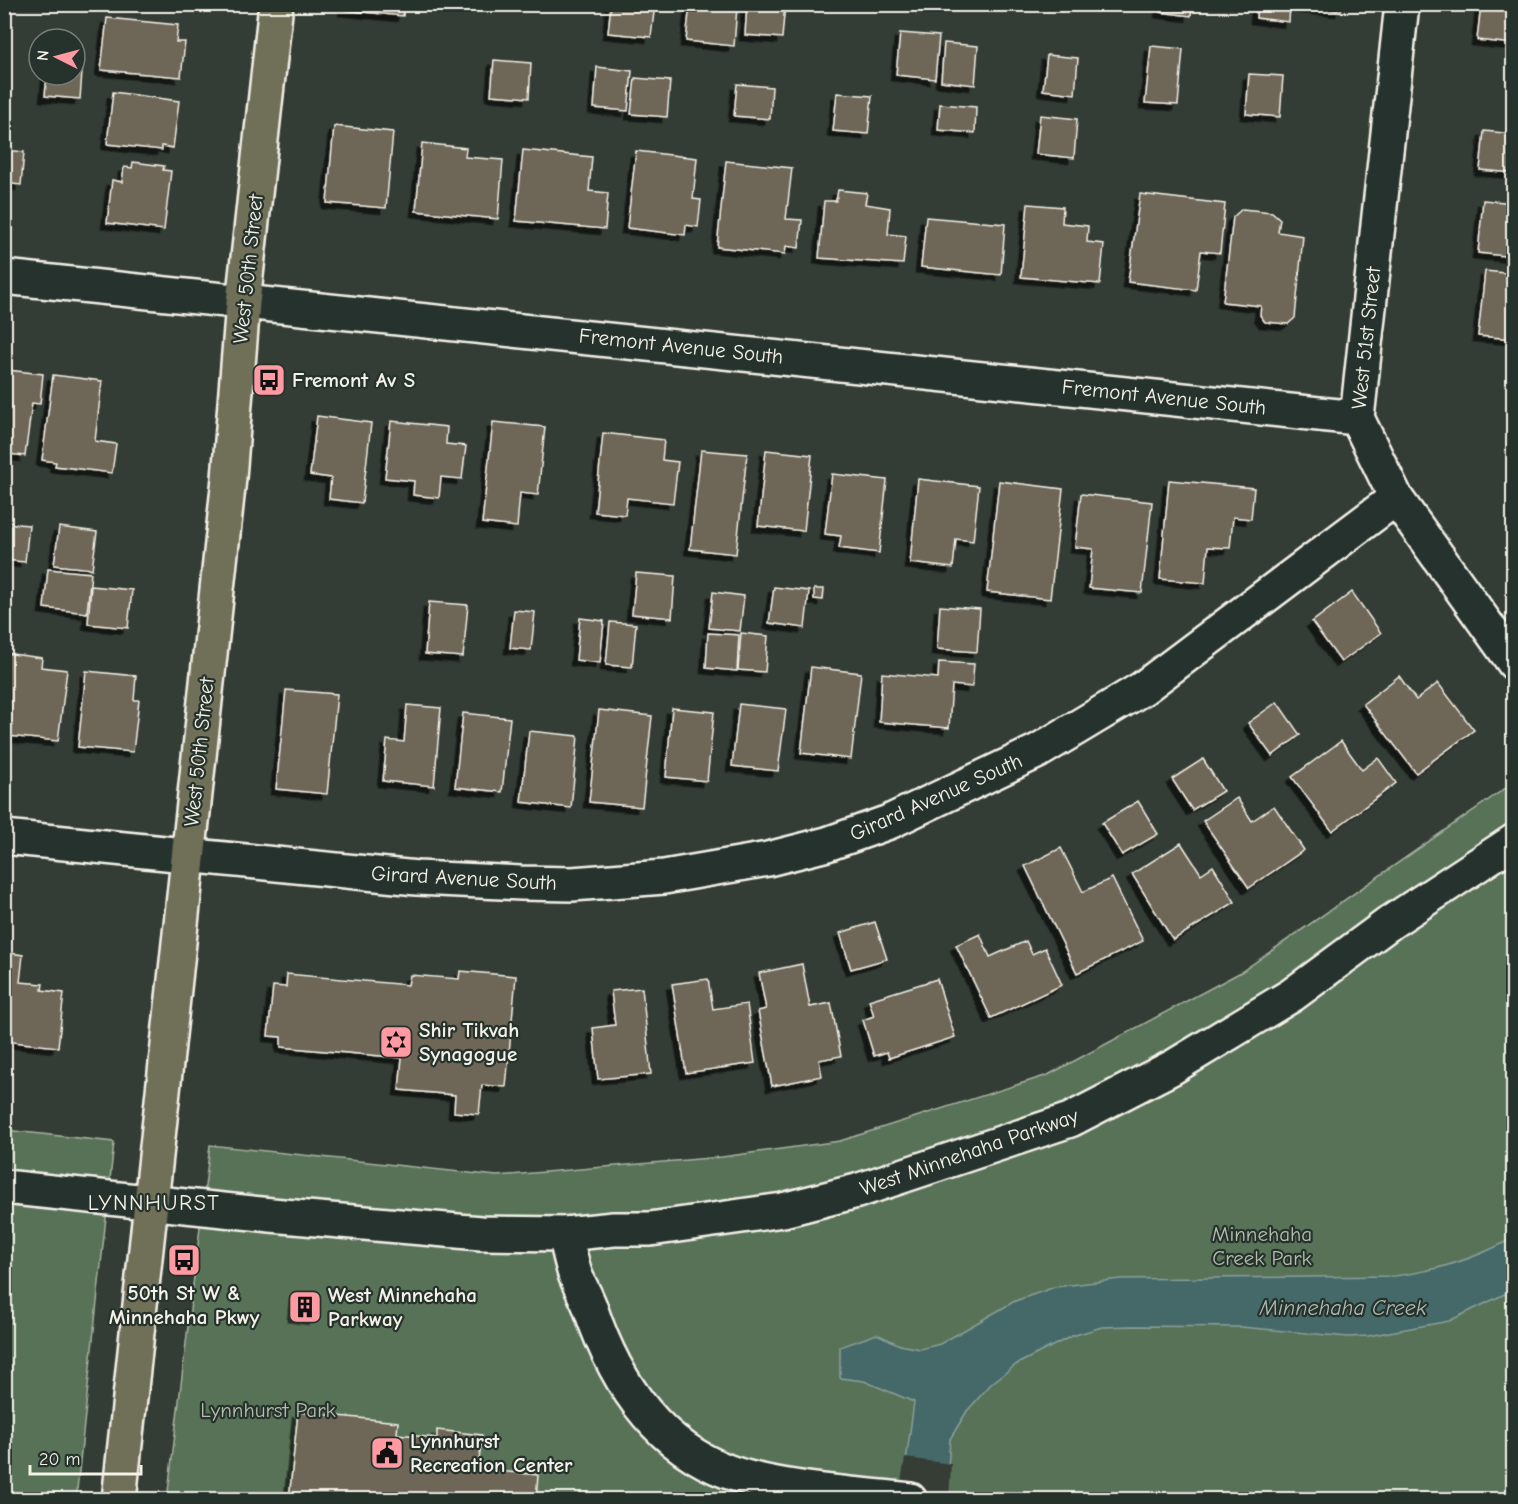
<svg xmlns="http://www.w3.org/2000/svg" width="1518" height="1504" viewBox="0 0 1518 1504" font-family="'Comic Neue',sans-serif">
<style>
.green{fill:#587258;stroke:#a6b2a0;stroke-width:1.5}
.water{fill:#446967;stroke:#8a9f9b;stroke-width:1.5}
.pier{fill:#343d35}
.building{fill:#6e6656;stroke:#f4f1e8;stroke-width:1.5;filter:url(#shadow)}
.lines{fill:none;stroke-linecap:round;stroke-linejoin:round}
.minor-casing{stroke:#f4f1e8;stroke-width:38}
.major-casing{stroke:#f4f1e8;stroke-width:38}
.minor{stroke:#26332d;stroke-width:33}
.major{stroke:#706f59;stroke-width:33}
.labels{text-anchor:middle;stroke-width:4.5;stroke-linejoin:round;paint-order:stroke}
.street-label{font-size:21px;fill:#f4f1e8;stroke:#26332d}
.poi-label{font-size:21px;font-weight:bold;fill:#f4f1e8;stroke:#26332d;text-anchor:start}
.park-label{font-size:21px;fill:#b6beae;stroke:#26332d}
.neighbourhood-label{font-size:22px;letter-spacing:1.5px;fill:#f4f1e8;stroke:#26332d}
.water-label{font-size:22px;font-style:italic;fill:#aebbb4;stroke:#26332d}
</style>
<defs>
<filter id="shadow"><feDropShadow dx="-5.5" dy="5.5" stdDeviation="0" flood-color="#0009"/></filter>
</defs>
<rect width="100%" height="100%" fill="#343d35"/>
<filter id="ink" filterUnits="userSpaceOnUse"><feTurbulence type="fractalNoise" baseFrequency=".0167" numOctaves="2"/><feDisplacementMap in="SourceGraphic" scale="12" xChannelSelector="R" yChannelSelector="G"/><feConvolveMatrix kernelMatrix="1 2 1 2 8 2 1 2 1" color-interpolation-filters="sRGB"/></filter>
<g filter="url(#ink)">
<g class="green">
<polygon points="1513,783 1513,1499 167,1500 210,1145 497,1176 722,1157 840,1141 1048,1075 1241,972"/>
<polygon points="5,1130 114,1142 76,1499 5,1500"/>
</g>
<path class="water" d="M1513,1238V1290L1449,1321L1368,1336L1348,1337L1241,1327L1132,1326L1102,1327L1072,1336L1017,1364L992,1383L967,1411L950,1439L946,1499H901L914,1402L864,1381L840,1378V1347L877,1334L900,1345L920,1349L940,1344L1015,1301L1055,1287L1120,1279L1394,1276C1438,1271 1475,1259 1513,1238Z"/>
<polygon class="pier" points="905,1458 951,1464 949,1500 898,1500"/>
<g class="building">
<polygon points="345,4 404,4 403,16 344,10"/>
<polygon points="611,4 655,4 651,37 608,33"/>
<polygon points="690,4 737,7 734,46 686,41"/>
<polygon points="747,4 785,4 782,38 745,35"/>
<polygon points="1161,4 1192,4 1191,16 1160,12"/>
<polygon points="1257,4 1342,4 1341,11 1290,6 1289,22 1256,18"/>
<polygon points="1481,4 1514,4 1514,44 1477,40"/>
<polygon points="107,18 178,25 176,42 185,42 181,77 101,70"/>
<polygon points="900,33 939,36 935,79 896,75"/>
<polygon points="944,43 978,46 975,85 941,81"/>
<polygon points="1151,46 1183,49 1178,105 1145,103"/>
<polygon points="1047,55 1078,58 1075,94 1043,90"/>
<polygon points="75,58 83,59 80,99 45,96 47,75 75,75"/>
<polygon points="494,60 531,63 529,98 491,95"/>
<polygon points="597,67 632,71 628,111 594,108"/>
<polygon points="1249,74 1283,76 1280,117 1246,114"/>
<polygon points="635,78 670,81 667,117 631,114"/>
<polygon points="737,84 772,87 770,119 734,116"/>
<polygon points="113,92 179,101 173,148 162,146 162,150 107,144"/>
<polygon points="837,93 872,96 868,134 833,131"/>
<polygon points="940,104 976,107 975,133 938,130"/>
<polygon points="1040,115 1077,119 1074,158 1036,154"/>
<polygon points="334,126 393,132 386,208 327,203"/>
<polygon points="1484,131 1514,134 1514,173 1480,170"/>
<polygon points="422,143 466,148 465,157 503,160 498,219 416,211"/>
<polygon points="4,150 24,152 21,185 4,183"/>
<polygon points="523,150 592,157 589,191 608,193 605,229 516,221"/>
<polygon points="636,151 697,158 693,199 701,200 698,227 686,225 685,235 627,228"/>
<polygon points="726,161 792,168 786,219 802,220 799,248 786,246 785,254 717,247"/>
<polygon points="133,162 164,166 163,170 171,171 164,230 107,223 112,180 122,182 124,167 132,168"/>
<polygon points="838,190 867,193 865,204 890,208 888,234 906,236 903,264 819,258 824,201 836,201"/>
<polygon points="1140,194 1225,204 1220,253 1201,251 1196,290 1128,282"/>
<polygon points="1483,200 1514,203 1514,257 1478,253"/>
<polygon points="1028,204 1063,207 1062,223 1088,226 1087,242 1104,244 1100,284 1021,277"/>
<polygon points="1242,209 1272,212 1280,219 1278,232 1303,236 1295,318 1288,324 1265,322 1260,315 1261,306 1223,302 1233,217"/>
<polygon points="926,217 1005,224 1001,275 921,267"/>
<polygon points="1485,271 1514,274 1514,339 1478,336"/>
<polygon points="7,370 43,374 40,404 32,403 25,456 8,454 6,465 4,386"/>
<polygon points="53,375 102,381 95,441 116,444 112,473 55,466 56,462 42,460"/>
<polygon points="317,416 371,423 362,503 329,499 331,478 310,475"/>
<polygon points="391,421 447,427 446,444 466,446 462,479 441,477 439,498 413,495 414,481 385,478"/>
<polygon points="493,422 545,427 538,495 520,493 517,527 482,523"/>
<polygon points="603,433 664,440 662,460 678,462 673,503 627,498 625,515 595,512"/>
<polygon points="701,450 747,454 736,554 690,549"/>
<polygon points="766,450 812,455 804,531 758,526"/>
<polygon points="832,474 887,480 879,553 839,548 841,536 825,534"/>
<polygon points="918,479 979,486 973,541 956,539 953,568 910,563"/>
<polygon points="1169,480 1254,488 1251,519 1233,517 1230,548 1208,547 1205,583 1160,579"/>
<polygon points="999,481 1063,489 1050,599 987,592"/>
<polygon points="1081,494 1152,502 1142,593 1089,588 1093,549 1075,547"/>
<polygon points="4,523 29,525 25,562 4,560"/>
<polygon points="59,527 97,532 92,569 54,565"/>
<polygon points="48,569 91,573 87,613 44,608"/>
<polygon points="636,573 675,576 672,618 632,614"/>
<polygon points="91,586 132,590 128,628 88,624"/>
<polygon points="774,587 809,591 805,628 769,623"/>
<polygon points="814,589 824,589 823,600 814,599"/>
<polygon points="713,592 744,596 740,631 709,628"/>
<polygon points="1352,592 1381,633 1341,662 1312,622"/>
<polygon points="429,602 468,605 463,657 425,654"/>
<polygon points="940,606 980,609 977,652 937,649"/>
<polygon points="514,610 535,612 531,650 510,648"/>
<polygon points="580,618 604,621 600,663 576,660"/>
<polygon points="610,622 636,624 632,667 606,665"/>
<polygon points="708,633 739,635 737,671 706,668"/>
<polygon points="741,633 768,636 765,672 738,670"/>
<polygon points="4,653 42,658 41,667 67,670 58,741 8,736 8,743 4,742"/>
<polygon points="939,662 974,664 972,687 952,685 949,728 879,722 882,673 938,678"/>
<polygon points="811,667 861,673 851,759 801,753"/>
<polygon points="86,671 136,676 134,700 139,700 133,752 78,747"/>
<polygon points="1399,676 1416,700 1438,683 1474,730 1416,773 1363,704"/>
<polygon points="286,690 337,694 327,794 276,789"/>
<polygon points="1277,702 1300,735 1272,756 1248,723"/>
<polygon points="739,704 786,709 778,771 732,766"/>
<polygon points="407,705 441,708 434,786 383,781 387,740 404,742"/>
<polygon points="672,708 714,712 707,781 666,777"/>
<polygon points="599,710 652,716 642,807 589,802"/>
<polygon points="463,713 510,718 502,792 455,787"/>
<polygon points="529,731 578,736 571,808 521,802"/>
<polygon points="1341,741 1362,770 1378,758 1396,783 1332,831 1292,777"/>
<polygon points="1203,759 1223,791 1192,810 1172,779"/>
<polygon points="1237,798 1252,821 1274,806 1304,850 1249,888 1203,821"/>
<polygon points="1138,801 1158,834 1122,855 1102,823"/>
<polygon points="1181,843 1201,874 1213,866 1235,902 1173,940 1132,874"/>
<polygon points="1061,848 1083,892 1112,878 1143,941 1077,973 1025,866"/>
<polygon points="875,922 887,959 851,969 840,933"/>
<polygon points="980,934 990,957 1026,941 1032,954 1045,948 1062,985 991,1018 956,945"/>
<polygon points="4,952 23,955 20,982 43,984 42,990 64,993 58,1047 4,1041"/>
<polygon points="802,964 810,1007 831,1003 841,1056 819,1060 822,1076 772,1086 758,1011 766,1009 759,973"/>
<polygon points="460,971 516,976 506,1087 482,1085 479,1114 454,1112 455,1095 399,1090 402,1058 281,1047 281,1037 268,1036 273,986 286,987 287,974 408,985 410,975 459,979"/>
<polygon points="708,979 713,1009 747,1004 755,1063 686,1073 672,984"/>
<polygon points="937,979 955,1037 889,1058 887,1052 874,1056 863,1020 874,1016 869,1000"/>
<polygon points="642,988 651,1074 598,1079 593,1028 615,1025 611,991"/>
<polygon points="295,1295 317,1297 314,1319 293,1316"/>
<polygon points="298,1412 398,1422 397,1434 437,1438 437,1430 482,1435 478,1469 538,1475 536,1500 289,1500"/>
</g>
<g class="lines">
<g class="minor-casing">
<g id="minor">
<polyline points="1402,4 1357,418 1396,498 1514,663"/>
<polyline points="4,277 1357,418"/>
<polyline points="4,837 417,878 521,883 572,884 664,877 768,859 827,844 889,822 1038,751 1143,688 1396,498"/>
<polyline points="4,1187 271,1215 481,1233 565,1234 614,1229 650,1229 783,1210 857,1191 1070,1120 1173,1067 1292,995 1391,922 1514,841"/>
<path d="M565,1234C568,1247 571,1261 575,1274C579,1285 586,1296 590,1307C614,1379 655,1445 729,1472C780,1490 856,1494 910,1500"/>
</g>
</g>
<g class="major-casing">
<polyline id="major" points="119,1500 229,478 243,303 276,4"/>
</g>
<use href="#minor" class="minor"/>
<use href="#major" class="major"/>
</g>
</g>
<defs>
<g id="bus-square" transform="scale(1.725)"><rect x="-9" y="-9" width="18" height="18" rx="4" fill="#ff9aa2" stroke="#26332d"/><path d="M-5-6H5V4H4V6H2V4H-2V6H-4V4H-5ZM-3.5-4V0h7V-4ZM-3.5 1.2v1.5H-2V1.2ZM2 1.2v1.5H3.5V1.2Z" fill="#111"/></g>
<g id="synagogue-square" transform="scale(1.725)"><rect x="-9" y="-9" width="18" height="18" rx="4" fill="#ff9aa2" stroke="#26332d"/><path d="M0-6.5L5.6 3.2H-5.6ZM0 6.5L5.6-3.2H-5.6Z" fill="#111"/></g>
<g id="building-square" transform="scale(1.725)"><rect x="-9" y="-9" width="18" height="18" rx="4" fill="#ff9aa2" stroke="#26332d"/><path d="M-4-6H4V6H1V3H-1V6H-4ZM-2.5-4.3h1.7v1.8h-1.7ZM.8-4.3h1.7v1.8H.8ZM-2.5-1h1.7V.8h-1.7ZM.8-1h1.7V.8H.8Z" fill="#111"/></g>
<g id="civic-square" transform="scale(1.725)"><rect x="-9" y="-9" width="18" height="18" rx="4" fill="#ff9aa2" stroke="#26332d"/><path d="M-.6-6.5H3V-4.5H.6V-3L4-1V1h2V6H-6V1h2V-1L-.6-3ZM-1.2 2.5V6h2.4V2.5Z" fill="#111"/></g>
</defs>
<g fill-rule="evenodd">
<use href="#bus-square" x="269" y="380"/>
<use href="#synagogue-square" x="396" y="1042"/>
<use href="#bus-square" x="184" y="1260"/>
<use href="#building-square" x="305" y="1307"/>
<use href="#civic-square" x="387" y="1453"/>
</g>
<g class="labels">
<g class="street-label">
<text transform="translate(248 269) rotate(-84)" y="7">West 50th Street</text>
<text transform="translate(1366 338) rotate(-84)" y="7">West 51st Street</text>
<text transform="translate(681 346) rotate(6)" y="7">Fremont Avenue South</text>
<text transform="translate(1164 397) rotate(6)" y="7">Fremont Avenue South</text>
<text transform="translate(199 752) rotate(-84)" y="7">West 50th Street</text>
<text transform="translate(936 797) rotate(-24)" y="7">Girard Avenue South</text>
<text transform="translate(464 878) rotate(3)" y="7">Girard Avenue South</text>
<text transform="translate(969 1152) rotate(-19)" y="7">West Minnehaha Parkway</text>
</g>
<g class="poi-label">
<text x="292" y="387">Fremont Av S</text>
<text x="419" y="1037">Shir Tikvah<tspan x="419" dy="24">Synagogue</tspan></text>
<text x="184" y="1300" text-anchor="middle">50th St W &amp;<tspan x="184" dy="24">Minnehaha Pkwy</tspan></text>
<text x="328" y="1302">West Minnehaha<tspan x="328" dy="24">Parkway</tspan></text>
<text x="410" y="1448">Lynnhurst<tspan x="410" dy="24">Recreation Center</tspan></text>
</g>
<g class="park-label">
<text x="1262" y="1241">Minnehaha<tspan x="1262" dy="24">Creek Park</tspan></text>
<text x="268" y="1417">Lynnhurst Park</text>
</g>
<g class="neighbourhood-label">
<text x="154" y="1210">LYNNHURST</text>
</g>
<g class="water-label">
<text x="1343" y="1315">Minnehaha Creek</text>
</g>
</g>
<rect width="1518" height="1504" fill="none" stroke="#26332d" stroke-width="24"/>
<rect x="12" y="12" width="1494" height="1480" fill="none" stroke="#f4f1e8" stroke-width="2" filter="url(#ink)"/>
<g transform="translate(57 57) rotate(276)"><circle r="28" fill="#26332d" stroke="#787f78" stroke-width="1.5"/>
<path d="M0-4.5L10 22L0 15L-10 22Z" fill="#ff9aa2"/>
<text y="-9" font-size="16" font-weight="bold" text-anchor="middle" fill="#f4f1e8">N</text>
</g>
<path d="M30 1465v9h111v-9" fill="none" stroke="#f4f1e8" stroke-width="3"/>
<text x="39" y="1465" font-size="18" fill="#f4f1e8" stroke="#26332d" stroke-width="4.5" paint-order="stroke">20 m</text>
</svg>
